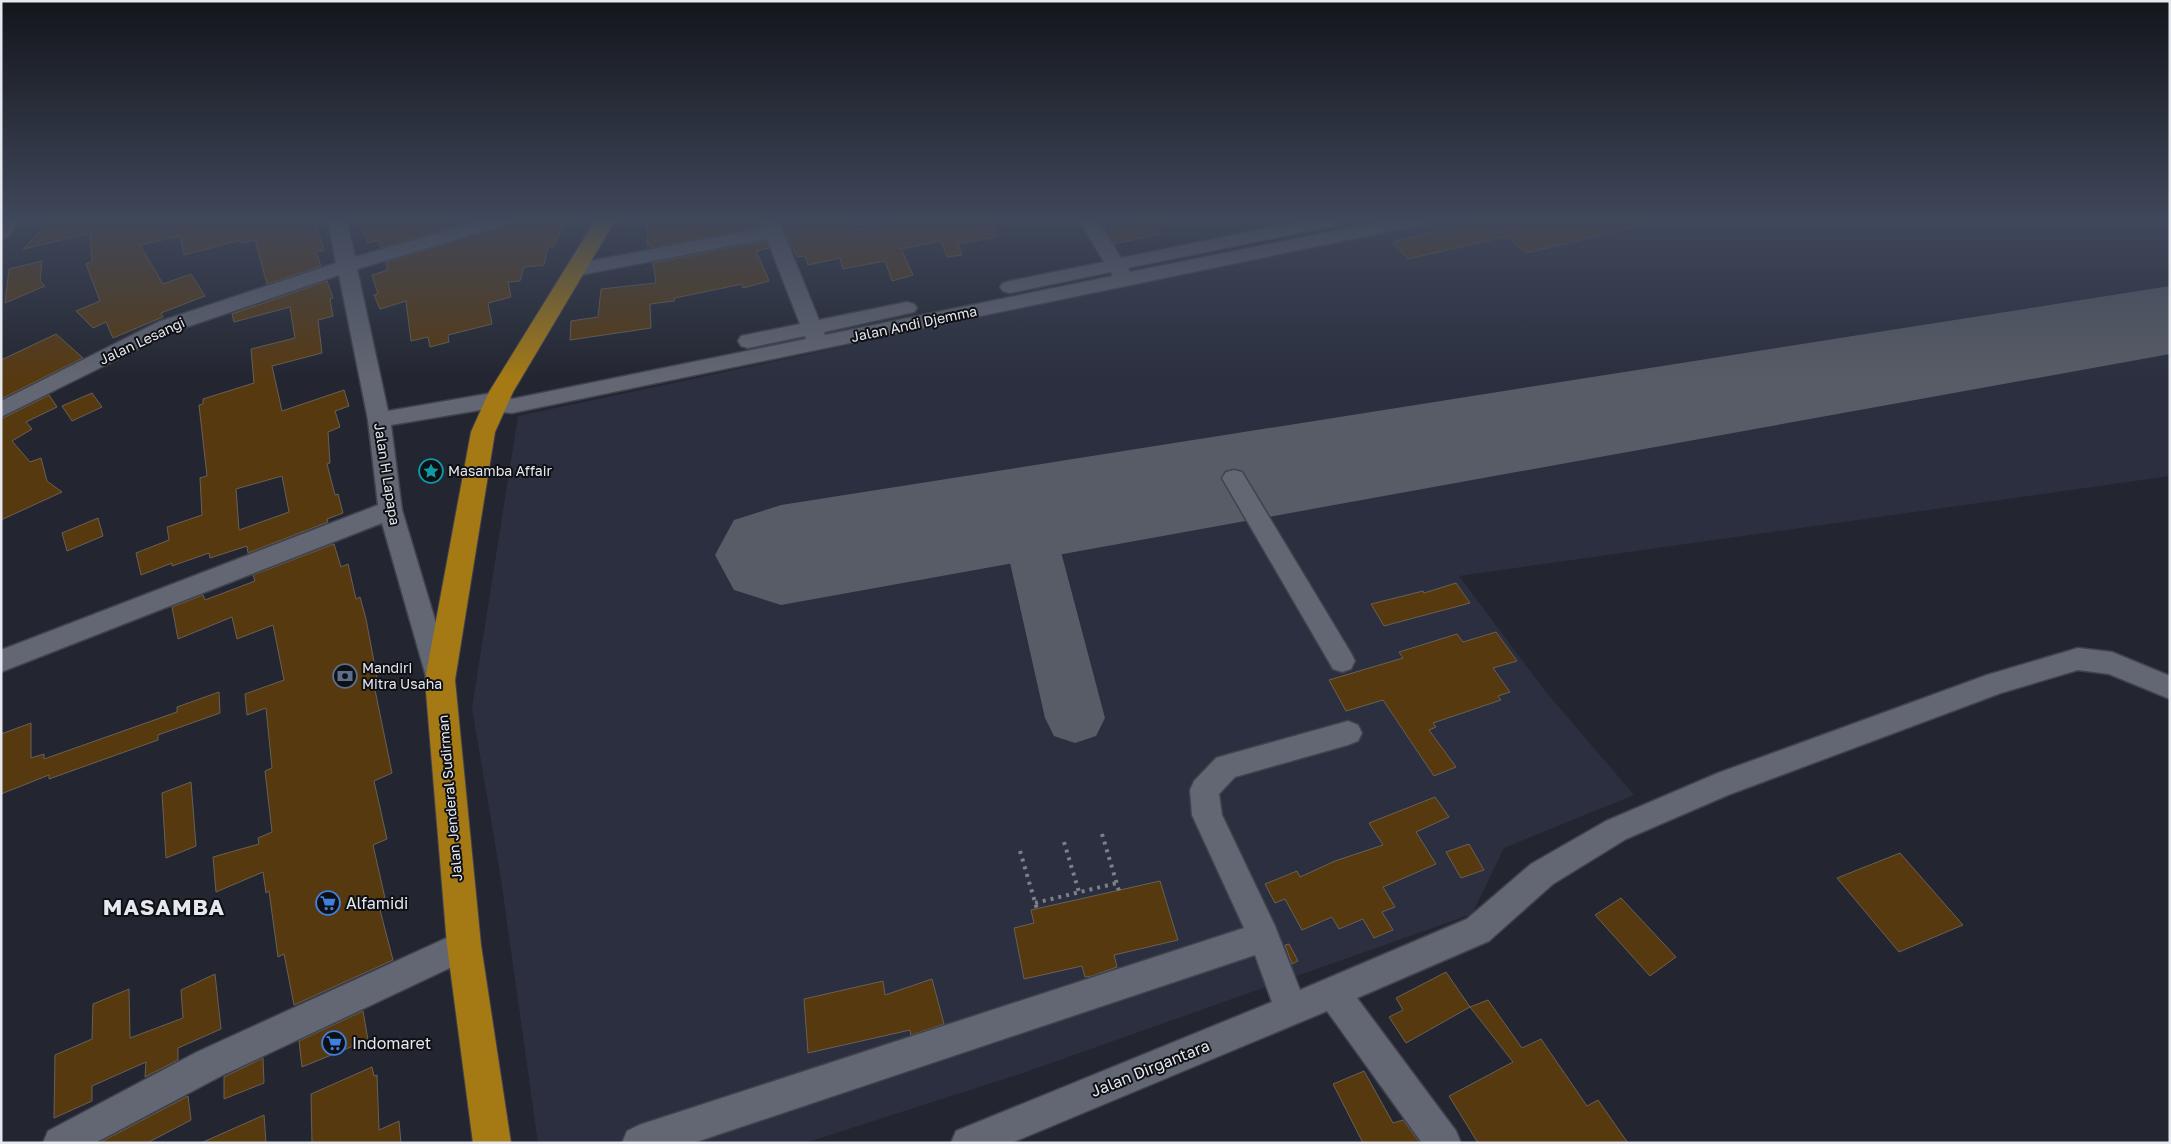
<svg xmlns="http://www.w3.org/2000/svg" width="2171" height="1144" viewBox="0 0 2171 1144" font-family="'Golos Text',sans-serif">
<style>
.built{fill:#2b2f3f}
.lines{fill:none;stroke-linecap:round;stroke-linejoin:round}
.taxiway{fill:#585c66;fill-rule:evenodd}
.runway{fill:#585c66;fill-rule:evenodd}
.building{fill:#573910;stroke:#696055;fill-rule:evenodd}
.minor-casing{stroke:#41434c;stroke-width:3}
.highway-casing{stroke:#41434c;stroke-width:2}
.path{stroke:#7d8089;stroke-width:4;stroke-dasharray:3 5;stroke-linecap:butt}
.minor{fill:#636773;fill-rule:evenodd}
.highway{fill:#a57a14;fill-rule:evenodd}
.labels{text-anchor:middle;stroke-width:4;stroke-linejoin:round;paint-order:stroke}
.street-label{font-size:14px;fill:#e5e8ef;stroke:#0e1014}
.poi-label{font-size:14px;fill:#e5e8ef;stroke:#0e1014;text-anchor:start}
.near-poi-label{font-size:16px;fill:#e5e8ef;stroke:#0e1014;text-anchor:start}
.near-street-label{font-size:16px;fill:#e5e8ef;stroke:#0e1014}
.near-district-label{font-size:22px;font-weight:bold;letter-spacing:1px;fill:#e5e8ef;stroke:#0e1014}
</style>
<rect width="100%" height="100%" fill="#232631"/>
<polygon class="built" points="1444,219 2170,219 2170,476 1459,576 1546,692 1634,795 1504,848 1472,914 1023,1073 805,1143 538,1143 501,879 472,708 518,416"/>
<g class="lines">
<polygon class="taxiway" points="1025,495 1043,501 1051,514 1105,718 1096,736 1075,743 1054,736 1045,718 999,514 1007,501"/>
<polygon class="runway" points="2170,286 2170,354 781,605 734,590 715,555 734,520 781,505"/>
</g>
<g class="building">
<polygon points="54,218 220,218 221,223 239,218 314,218 324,250 316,252 321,266 267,284 255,240 241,243 241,240 184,255 180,236 140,245 163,284 191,274 205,296 161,313 163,317 113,338 106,322 93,328 76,311 100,301 86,264 92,262 90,233 23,249"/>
<polygon points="358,218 446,218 450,228 381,248 379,240 368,243"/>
<polygon points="531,218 567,218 553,247 548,247 544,265 524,267 520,281 508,282 511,297 488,303 492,324 448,335 449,342 430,347 428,337 411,341 406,301 380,309 374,295 378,294 372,275 388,270 386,262"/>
<polygon points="648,218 728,218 728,222 758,218 761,227 651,248 650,245 647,245"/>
<polygon points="827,218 851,218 856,230 891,224 890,218 954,218 954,222 988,218 996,237 958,244 962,255 947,257 941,241 901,249 913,275 892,281 885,261 843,269 840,258 808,265 805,256 797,257 783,227"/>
<polygon points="1494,218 1567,218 1574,224 1602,218 1641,218 1642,225 1526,253 1508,236 1408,259 1393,242"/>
<polygon points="1152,220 1160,234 1114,244 1110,236 1109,231"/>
<polygon points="766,241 769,248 756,251 769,281 743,288 742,284 675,298 674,301 650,304 651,328 570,340 571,321 598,317 601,289 656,283 653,263"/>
<polygon points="42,261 40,281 45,286 5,303 9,269"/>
<path d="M327,281L333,298L330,299L333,316L318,320L322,353L272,366L282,411L344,390L349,406L335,411L340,427L328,432L330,463L327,464L335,495L338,494L343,513L327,519L328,522L248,553L247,546L210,558L209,553L172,566V563L141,575L136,553L169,540L167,527L202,515L200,478L207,476L199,405L203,404V399L254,383L251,349L295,338L290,307L234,322L232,314ZM282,476L289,512L239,530L236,489Z"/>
<polygon points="56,334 83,358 1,399 1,360"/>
<polygon points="92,393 102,407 72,421 62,406"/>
<polygon points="49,395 57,407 26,422 32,429 12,441 30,462 41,458 47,481 62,492 1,520 1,419"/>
<polygon points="98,518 103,536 67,551 62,533"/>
<polygon points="334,544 341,567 348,564 356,599 360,597 366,619 378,683 374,685 392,773 374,781 387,839 373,845 387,907 380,910 393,960 294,1005 284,954 278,957 269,891 266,893 263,872 216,892 213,857 259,844 258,838 272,832 265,771 272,768 266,708 247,715 245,694 284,680 273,625 237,639 232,617 178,639 172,607 203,595 205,600 255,581 253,575"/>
<polygon points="1456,583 1470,603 1384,626 1371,604 1423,591 1424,593"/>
<polygon points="1496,632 1517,661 1493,668 1510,692 1498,696 1501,700 1433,723 1436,727 1429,730 1456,767 1434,776 1383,700 1346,711 1329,680 1403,658 1399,652 1457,634 1463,642"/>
<polygon points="219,692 220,713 158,735 158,740 49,779 49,775 1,794 1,734 31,723 31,758 44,754 44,759 177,712 177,707"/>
<polygon points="191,782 196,846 166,858 162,793"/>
<polygon points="1435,797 1449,817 1416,832 1436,864 1383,887 1395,907 1382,912 1393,930 1374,938 1363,919 1339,929 1332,917 1302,930 1285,899 1275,903 1265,884 1297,871 1300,877 1335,861 1383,845 1369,823"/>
<polygon points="1469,844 1484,870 1461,878 1446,852"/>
<polygon points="1900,853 1963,925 1899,952 1837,878"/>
<polygon points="1160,881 1178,940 1114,955 1117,967 1092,976 1085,977 1082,966 1024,979 1014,928 1034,923 1031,910"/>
<polygon points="1621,898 1676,957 1650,976 1595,915"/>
<polygon points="1289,944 1298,961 1292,964 1285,945"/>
<polygon points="1446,972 1470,1007 1406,1043 1389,1017 1403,1010 1396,998"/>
<polygon points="215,974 221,1029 178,1048 178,1060 145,1077 146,1062 92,1086 92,1101 54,1118 55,1055 92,1039 93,1004 129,989 130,1038 183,1018 181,990"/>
<polygon points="932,979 944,1024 911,1035 910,1030 808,1053 804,999 883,981 885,995"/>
<polygon points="1488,1000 1522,1048 1541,1039 1587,1106 1598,1100 1628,1143 1478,1143 1449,1096 1513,1062 1470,1007"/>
<polygon points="363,1011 368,1040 302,1067 299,1041"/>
<polygon points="263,1058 264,1083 224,1099 224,1077"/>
<polygon points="372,1067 374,1076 377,1075 379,1130 399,1121 401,1143 312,1143 311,1094"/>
<polygon points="1364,1071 1393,1123 1403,1120 1420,1143 1363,1143 1333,1084"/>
<polygon points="188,1096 191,1120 147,1143 99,1143"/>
<polygon points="264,1115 266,1143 201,1143"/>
</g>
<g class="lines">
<g class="minor-casing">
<g id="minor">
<polygon points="1,219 19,219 8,237 1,239"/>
<polygon points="328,219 346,219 355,257 487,219 514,219 512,223 357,269 388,411 498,392 512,399 806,339 805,336 748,348 741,346 738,341 741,336 800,324 767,239 575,276 568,274 565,270 568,266 575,264 763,228 760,219 778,219 819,320 907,302 914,304 917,308 914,312 824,332 825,335 1113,276 1111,272 1010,293 1003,291 1000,287 1003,283 1010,281 1104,262 1079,219 1097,219 1121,258 1313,219 1336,219 1337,221 1335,225 1328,227 1128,268 1130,272 1395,219 1429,219 1427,223 1420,225 512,413 487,411 486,409 391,425 402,510 453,680 450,688 440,691 430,688 427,680 382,523 1,672 1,650 378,505 368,420 339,275 172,332 1,417 1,401 158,322 336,263"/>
<polygon points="1234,470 1242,472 1351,653 1355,661 1351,669 1342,672 1333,669 1222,478 1226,472"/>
<polygon points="2078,648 2112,652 2170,676 2170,699 2109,674 2078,670 2001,693 1728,795 1626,839 1553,884 1489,941 1357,998 1456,1131 1461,1143 1422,1143 1327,1011 1011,1143 951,1143 956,1131 1272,1002 1255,955 693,1143 622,1143 627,1131 639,1125 1244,928 1192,815 1190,790 1194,781 1216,758 1226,755 1348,721 1358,725 1362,733 1358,741 1348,745 1235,777 1219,794 1222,815 1275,926 1300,990 1467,919 1531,864 1606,821 1718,773 1987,675"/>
<polygon points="464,930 475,934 480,945 475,956 221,1076 95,1143 43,1143 48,1131 197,1052"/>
</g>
</g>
<g class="highway-casing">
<polygon id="highway" points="596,219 616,219 513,392 495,432 455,680 481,945 511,1143 473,1143 447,945 425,680 471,432 489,392"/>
</g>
<g class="path">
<polyline points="1102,834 1119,891"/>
<polyline points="1064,842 1079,892"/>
<polyline points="1020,851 1037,909"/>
<polyline points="1035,903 1117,883"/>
</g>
<use href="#minor" class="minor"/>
<use href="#highway" class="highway"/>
</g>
<linearGradient id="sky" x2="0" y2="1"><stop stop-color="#13151b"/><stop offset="0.58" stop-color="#3f475a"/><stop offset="1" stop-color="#3f475a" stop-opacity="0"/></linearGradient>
<rect width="2171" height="379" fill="url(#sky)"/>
<defs>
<g id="sight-ring" transform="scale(1.25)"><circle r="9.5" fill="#0e1014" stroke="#0f9aa8" stroke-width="1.5"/><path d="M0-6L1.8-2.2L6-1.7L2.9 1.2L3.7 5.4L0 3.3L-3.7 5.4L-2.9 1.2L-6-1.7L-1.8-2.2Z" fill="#0f9aa8"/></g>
<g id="bank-ring" transform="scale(1.25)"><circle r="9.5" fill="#0e1014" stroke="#5c6f8a" stroke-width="1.5"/><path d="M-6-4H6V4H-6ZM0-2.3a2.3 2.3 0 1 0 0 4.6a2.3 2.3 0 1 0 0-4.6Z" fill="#5c6f8a"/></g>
<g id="supermarket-ring" transform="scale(1.25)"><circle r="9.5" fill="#0e1014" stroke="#3f7fe0" stroke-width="1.5"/><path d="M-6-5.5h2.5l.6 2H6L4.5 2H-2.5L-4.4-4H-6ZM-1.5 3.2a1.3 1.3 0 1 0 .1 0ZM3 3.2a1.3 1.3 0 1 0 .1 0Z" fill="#3f7fe0"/></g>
</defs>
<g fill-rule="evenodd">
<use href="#sight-ring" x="431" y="471"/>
<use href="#bank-ring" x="345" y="676"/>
<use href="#supermarket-ring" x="328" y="903"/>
<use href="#supermarket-ring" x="334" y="1043"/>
</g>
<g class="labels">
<g class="street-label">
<text transform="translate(914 324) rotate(-12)" y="5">Jalan Andi Djemma</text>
<text transform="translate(142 341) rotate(-25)" y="5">Jalan Lesangi</text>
<text transform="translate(387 474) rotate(81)" y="5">Jalan H Lapapa</text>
<text transform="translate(450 798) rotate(-95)" y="5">Jalan Jenderal Sudirman</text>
</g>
<g class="poi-label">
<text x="448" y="476">Masamba Affair</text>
<text x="362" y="673">Mandiri<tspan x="362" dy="16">Mitra Usaha</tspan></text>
</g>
<g class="near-poi-label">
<text x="346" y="909">Alfamidi</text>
<text x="352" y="1049">Indomaret</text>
</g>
<g class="near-street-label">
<text transform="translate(1150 1068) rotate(-22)" y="6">Jalan Dirgantara</text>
</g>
<g class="near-district-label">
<text x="164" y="915">MASAMBA</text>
</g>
</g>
<rect width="2171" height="1144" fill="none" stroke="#e5e8ef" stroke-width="5"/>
</svg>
